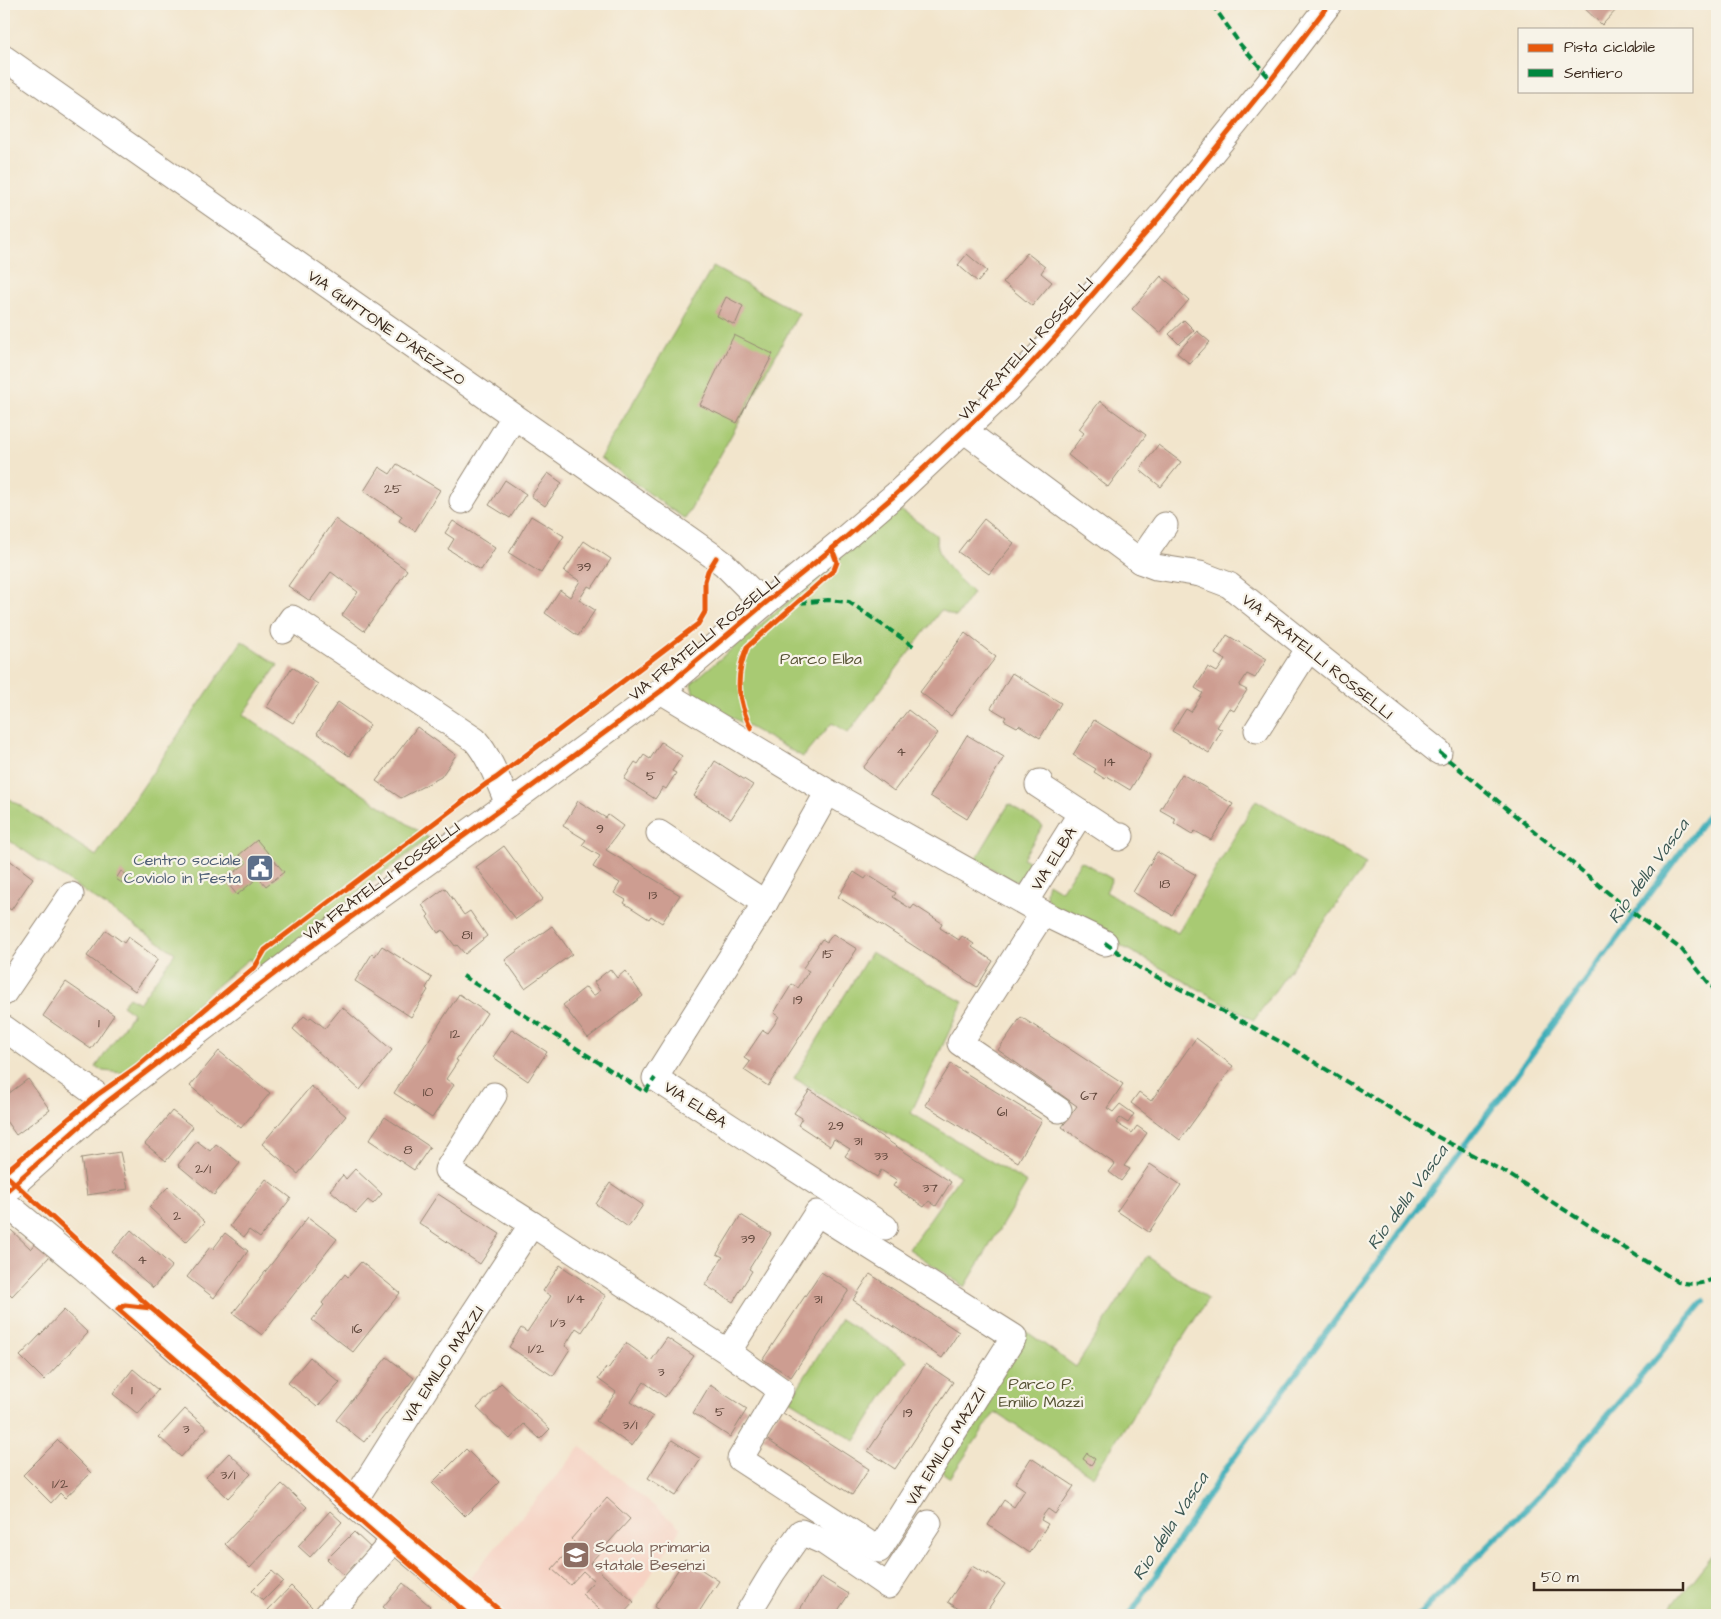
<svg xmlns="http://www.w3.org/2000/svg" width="1721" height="1619" viewBox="0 0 1721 1619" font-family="'Architects Daughter',sans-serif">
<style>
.built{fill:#f6d2c3}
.green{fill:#a8ca73;stroke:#727a48}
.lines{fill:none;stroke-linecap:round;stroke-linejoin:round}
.stream{stroke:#3eaeb9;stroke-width:6}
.building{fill:#cd9d91}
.minor-casing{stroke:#968875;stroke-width:27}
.minor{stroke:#fff;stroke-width:25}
.quiet{stroke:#00873e;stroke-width:4;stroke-dasharray:8 4;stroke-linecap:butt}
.cycleway-casing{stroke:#f7f3e8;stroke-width:8}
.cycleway{stroke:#e8590c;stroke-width:5}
.labels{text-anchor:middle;stroke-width:4.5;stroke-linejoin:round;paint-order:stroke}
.number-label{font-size:14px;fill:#60473b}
.street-label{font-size:16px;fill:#3b2a1e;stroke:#f7f3e8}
.park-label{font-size:16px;fill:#565233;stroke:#f7f3e8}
.service-label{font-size:16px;fill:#4e5e75;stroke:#f7f3e8;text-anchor:end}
.education-label{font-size:16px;fill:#785e54;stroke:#f7f3e8;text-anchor:start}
.water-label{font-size:18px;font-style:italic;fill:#3c5854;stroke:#f7f3e8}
</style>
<rect width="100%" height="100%" fill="#f7f3e8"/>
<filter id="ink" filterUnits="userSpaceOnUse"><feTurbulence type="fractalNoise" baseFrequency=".02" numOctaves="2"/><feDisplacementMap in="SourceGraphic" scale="10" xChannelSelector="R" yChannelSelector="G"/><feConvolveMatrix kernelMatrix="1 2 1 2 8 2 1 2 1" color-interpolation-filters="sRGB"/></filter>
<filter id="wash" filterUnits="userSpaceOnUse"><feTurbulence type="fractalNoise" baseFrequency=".0096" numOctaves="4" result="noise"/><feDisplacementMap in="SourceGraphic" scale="20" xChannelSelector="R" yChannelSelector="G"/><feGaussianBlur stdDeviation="1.12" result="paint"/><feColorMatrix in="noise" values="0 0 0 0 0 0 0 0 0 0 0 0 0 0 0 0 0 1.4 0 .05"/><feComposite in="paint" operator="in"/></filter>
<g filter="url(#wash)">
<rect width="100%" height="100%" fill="#f2e5cc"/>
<polygon class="built" points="581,1447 681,1528 625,1615 504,1615 466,1582"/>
<g class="green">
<polygon points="713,267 799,313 685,519 600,458"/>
<path d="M895,511H902L936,535C938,564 954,573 973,593L956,617L941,610L848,733L832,723L803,757L694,696L691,684L695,680Z"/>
<polygon points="242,641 278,665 243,715 429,838 263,967 249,959 209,992 123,1073 103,1071 96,1067 133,1013 122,1005 129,997 139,1003 175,953 4,837 4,795 96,856"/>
<path d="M1256,800L1366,864L1254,1020L1057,910C1046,901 1044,898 1048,883L1061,891L1081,861L1112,879L1106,892L1178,933Z"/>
<path d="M1009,804L1043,826L1023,858L1035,866C1029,875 1025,882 1013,881L976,859Z"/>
<polygon points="871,952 963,1002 911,1113 1027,1183 965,1287 909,1249 960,1176 794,1078"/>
<polygon points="1147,1256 1208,1299 1093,1476 995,1412 950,1478 933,1465 1023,1329 1076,1367"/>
<polygon points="841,1319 907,1360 855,1441 790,1400"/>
<polygon points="1717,1549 1717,1615 1665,1615"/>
</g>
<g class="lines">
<g class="stream">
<polyline points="1130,1615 1227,1467 1717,803"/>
<polyline points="1419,1615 1531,1504 1553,1481 1704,1301"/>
</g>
</g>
<g id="blocks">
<g class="building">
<polygon points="1580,4 1622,4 1602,25"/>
<polygon points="1027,253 1045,267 1041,273 1052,282 1032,306 1003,282"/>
<polygon points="967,254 987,271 978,282 958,265"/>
<polygon points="1161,276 1189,300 1160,333 1132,309"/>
<polygon points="726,297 743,306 735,325 717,316"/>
<polygon points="1184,320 1194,330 1179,344 1169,334"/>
<polygon points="1197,331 1210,342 1190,364 1177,353"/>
<polygon points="734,335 773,354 737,423 700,405"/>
<polygon points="1100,401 1146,435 1108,487 1068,455 1084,433 1079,429"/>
<polygon points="1158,445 1181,462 1161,487 1140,470"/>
<polygon points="397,464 440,490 415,531 399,521 402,516 364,491 379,467 390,474"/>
<polygon points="548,473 562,483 545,506 531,496"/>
<polygon points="505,480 526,494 510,518 489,505"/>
<polygon points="531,516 564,536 541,573 509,553"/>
<polygon points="335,519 407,570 364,631 342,615 358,592 331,572 310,601 288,586"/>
<polygon points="984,519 1014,543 989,574 958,552"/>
<polygon points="453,521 495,548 481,570 448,549 454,539 445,533"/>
<polygon points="584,541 611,559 592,588 588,586 579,600 595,610 578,636 545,613 560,590 570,597 580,581 564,571"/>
<polygon points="965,633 996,657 951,716 920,692"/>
<polygon points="1227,635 1267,659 1255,678 1247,674 1239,686 1247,690 1234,711 1229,708 1217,727 1222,730 1209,753 1172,731 1186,709 1191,712 1203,693 1195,688 1208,667 1217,672 1225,660 1215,654"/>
<polygon points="292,667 318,684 293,723 267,707"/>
<polygon points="1012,673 1061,703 1040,738 1019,725 1017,727 1004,720 1006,717 991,708"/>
<polygon points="338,702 370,725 349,756 317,733"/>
<polygon points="908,710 938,733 894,791 863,768"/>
<polygon points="1094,720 1151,755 1130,790 1107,776 1105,779 1094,772 1096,769 1073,755"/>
<polygon points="417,727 456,755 441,777 401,798 376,781"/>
<polygon points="967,735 1004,757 967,819 930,796"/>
<polygon points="661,742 682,756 672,771 676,773 666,789 663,787 655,799 624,779 635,762 638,764 644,755 650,759"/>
<polygon points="715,761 753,785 731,819 694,796"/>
<polygon points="1182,774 1233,804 1211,840 1195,831 1192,834 1174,823 1176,819 1160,810"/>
<polygon points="578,801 606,818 608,815 623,826 606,850 680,895 662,923 651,916 649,919 624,903 626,900 614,893 620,883 593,867 600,856 582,845 586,840 563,826"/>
<polygon points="257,840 284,872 266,886 256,874 252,878 254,881 237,895 225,880 246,863 239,855"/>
<polygon points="504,846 543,899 516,919 476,867"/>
<polygon points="1157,852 1196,875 1172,915 1133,892"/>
<polygon points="4,856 33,878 11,910 4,905"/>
<polygon points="121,871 127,875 122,883 116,879"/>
<polygon points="854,872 865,879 868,875 896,893 893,897 911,909 914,905 942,923 940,928 959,940 962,936 974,944 972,947 993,961 977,987 838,897"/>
<polygon points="445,888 464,915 470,911 487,936 465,954 457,945 455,946 443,930 438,933 427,917 429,915 422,905"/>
<polygon points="552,926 572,954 525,988 505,960"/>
<polygon points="106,930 124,943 128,937 158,959 135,991 87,956"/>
<polygon points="833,934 857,949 768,1086 744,1070 750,1062 744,1058 763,1030 768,1033 774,1025 779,1016 774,1013 792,984 798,988 809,971 803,968 822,939 827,942"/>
<polygon points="382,946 432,978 426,988 428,990 411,1017 355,981 372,954 375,956"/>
<polygon points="610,969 617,978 625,971 643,996 588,1038 563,1005 586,987 593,996 600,991 594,982"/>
<polygon points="66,982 114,1015 91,1049 43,1016"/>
<polygon points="459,994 487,1013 456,1060 458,1061 446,1079 454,1085 432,1118 394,1093"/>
<polygon points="342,1007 392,1050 360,1090 293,1029 304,1016 308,1019 311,1017 325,1028"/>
<polygon points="1021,1017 1123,1084 1107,1108 1113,1112 1120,1104 1134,1114 1128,1123 1120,1118 1116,1123 1132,1133 1137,1126 1147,1133 1124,1166 1130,1169 1121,1181 1109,1172 1115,1164 1062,1127 1077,1106 998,1050"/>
<polygon points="512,1029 547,1052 528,1081 493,1057"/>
<polygon points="1196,1038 1233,1066 1180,1140 1131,1103 1139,1092 1151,1101"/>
<polygon points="219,1051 270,1093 241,1128 190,1086"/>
<polygon points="951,1064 1042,1120 1018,1162 925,1105"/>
<polygon points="28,1079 50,1110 16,1135 4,1118 4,1097"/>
<polygon points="311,1086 346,1116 298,1174 262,1144"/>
<polygon points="810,1090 951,1182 936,1206 929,1201 924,1207 893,1186 897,1180 881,1170 877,1177 845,1156 850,1149 834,1139 830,1146 798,1125 802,1118 794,1113"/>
<polygon points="172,1111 193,1127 166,1161 145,1144"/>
<polygon points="385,1117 430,1147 414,1170 369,1140"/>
<polygon points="197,1141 210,1151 216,1144 240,1163 214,1195 178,1165"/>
<polygon points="120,1152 128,1189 87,1195 81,1158"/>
<polygon points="1150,1164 1181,1185 1149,1232 1117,1211"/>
<polygon points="355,1169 382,1194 373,1204 368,1200 356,1213 330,1190 343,1175 346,1179"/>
<polygon points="266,1179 291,1198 260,1238 249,1230 244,1237 230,1226"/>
<polygon points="610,1183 643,1205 628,1227 596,1204"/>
<polygon points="168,1187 205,1222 186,1242 149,1207"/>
<polygon points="438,1194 500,1234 480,1264 419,1223"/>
<polygon points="741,1215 771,1234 749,1269 752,1271 733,1302 705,1285 723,1257 717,1254"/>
<polygon points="308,1217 337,1239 262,1335 233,1313"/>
<polygon points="10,1229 31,1249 38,1241 52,1254 12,1296 4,1288 4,1276 6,1273 4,1271 4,1236"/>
<polygon points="131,1230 172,1266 153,1288 112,1252"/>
<polygon points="225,1233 248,1251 214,1298 187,1277 210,1247 213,1249"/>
<polygon points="361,1262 400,1293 353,1352 312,1320 324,1305 322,1303 345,1274 348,1277"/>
<polygon points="560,1265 606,1296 582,1332 576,1328 565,1346 570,1349 553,1376 509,1347 521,1328 527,1332 551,1296 543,1291"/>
<polygon points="821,1272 849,1290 791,1377 763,1359"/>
<polygon points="870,1274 959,1332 942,1358 853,1300"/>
<polygon points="64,1310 88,1333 44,1380 20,1356"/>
<polygon points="667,1338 694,1356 665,1397 644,1382 631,1402 653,1417 632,1446 596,1421 616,1392 598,1379 606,1368 608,1369 626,1343 651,1361"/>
<polygon points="310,1357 340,1383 317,1407 288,1383"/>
<polygon points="387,1357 414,1378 364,1442 336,1420"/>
<polygon points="926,1364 953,1382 895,1469 868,1451"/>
<polygon points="133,1369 158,1390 138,1414 113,1394"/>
<polygon points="501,1383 550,1429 540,1439 524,1424 510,1439 477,1408"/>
<polygon points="710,1385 747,1409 730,1437 693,1413"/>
<polygon points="185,1409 207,1428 181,1457 159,1437"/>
<polygon points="780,1411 869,1469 852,1495 763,1437"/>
<polygon points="58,1440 91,1473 65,1498 60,1493 51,1503 23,1475"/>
<polygon points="672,1440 701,1459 676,1496 648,1478"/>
<polygon points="466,1449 499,1482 465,1516 432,1483"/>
<polygon points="229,1453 251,1474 228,1498 206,1477"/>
<polygon points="1087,1453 1095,1459 1091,1465 1083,1459"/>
<polygon points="1031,1458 1074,1486 1055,1514 1048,1509 1044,1514 1041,1520 1048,1524 1030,1553 988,1525 1004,1500 1014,1507 1025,1490 1015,1483"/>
<polygon points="282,1484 307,1507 250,1568 225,1544"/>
<polygon points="607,1498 630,1519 590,1563 634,1602 622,1615 606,1615 582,1594 594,1581 583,1571 570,1585 552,1569 569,1550 572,1553 578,1546 571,1539"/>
<polygon points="330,1511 342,1522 310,1557 298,1546"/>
<polygon points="354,1532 374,1551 347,1578 327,1559"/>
<polygon points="685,1559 719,1581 697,1615 664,1615 665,1614 654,1607"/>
<polygon points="972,1566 987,1575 988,1573 1005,1584 984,1615 972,1615 970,1613 968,1615 948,1602"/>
<polygon points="272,1571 283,1581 263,1601 252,1591"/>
<polygon points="821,1577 849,1594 835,1615 796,1615"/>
<polygon points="403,1583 430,1606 422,1615 393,1615 383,1607"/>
<polygon points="291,1586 312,1607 304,1615 274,1615 268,1610"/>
</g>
</g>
</g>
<g filter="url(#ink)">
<use href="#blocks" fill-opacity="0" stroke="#968875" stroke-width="1"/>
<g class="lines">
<g class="minor-casing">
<g id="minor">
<polyline points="4,58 716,558 724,564 764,604"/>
<polyline points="965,431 1140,561 1156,567 1200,574 1229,585 1439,752"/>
<polyline points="462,501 514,417"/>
<polyline points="1140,561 1165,525"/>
<path d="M283,631L292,618L475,740C490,757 499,783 508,804"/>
<polyline points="661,691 828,792 1043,913 1105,943"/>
<polyline points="1257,730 1309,648"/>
<polyline points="1040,782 1038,785 1119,838 1121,836"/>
<polyline points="828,792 765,903 655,1078 885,1227"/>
<polyline points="659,833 765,903"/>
<polyline points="1025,902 1081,813"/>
<polyline points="1043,913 960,1043 1059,1110"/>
<polyline points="4,993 71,895"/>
<polyline points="4,1028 107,1102"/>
<polyline points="494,1095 447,1170 532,1224"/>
<polyline points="4,1193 107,1102 304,951 508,804 661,691 764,604 844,539 895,495 1006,391 1054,339 1164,212 1271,80 1329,4"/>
<polyline points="4,1202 85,1269 351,1503 483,1615"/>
<polyline points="351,1503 360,1492 464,1328 532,1224 728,1352 817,1213 1014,1337 879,1550 740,1459 781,1390 728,1352"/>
<polyline points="327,1615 394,1540"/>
<polyline points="747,1615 773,1572 801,1532 824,1542 888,1586 929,1523"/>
</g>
</g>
<use href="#minor" class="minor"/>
<g class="quiet">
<polyline points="1212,4 1240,44 1271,80"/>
<polyline points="799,603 828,600 849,602 915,647"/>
<polyline points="1439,752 1618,901 1682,950 1717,993"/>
<path d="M1105,943L1140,968L1281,1042L1436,1136L1505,1172L1678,1282C1693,1285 1705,1285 1717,1276"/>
<polyline points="463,976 645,1092 655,1078"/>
</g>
<g class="cycleway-casing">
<g id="cycleway">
<path d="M751,728C737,700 735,676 747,647L834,570L837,562L832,549"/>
<polyline points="4,1173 97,1095 138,1066 255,967 265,950 486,784 496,778 698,624 705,612 705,581 708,571 716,558"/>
<polyline points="9,1178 151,1308 249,1391 360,1492 505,1615"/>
<polyline points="4,1193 107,1102 304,951 508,804 661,691 764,604 844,539 895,495 1006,391 1054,339 1164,212 1271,80 1329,4"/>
<polyline points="151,1308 125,1305 118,1309 468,1615"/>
</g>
</g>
<use href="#cycleway" class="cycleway"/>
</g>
</g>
<defs>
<g id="civic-square" transform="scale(1.4375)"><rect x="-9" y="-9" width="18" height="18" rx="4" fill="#5c6f8a" stroke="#f7f3e8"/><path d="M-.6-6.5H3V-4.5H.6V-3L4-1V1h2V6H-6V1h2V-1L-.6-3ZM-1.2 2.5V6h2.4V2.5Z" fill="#fff"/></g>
<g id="school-square" transform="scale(1.4375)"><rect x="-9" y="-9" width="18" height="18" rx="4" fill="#8d6e63" stroke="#f7f3e8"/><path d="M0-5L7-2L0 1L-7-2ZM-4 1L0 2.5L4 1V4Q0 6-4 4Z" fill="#fff"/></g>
</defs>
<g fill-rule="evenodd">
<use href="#civic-square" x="260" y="868"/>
<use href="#school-square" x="576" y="1555"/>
</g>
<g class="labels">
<g class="number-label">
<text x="393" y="493">25</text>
<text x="584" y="571">39</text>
<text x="901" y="756">4</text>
<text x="1110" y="766">14</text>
<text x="651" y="780">5</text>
<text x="600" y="833">9</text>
<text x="1165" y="888">18</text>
<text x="653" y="899">13</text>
<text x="467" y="939">81</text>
<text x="828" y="958">15</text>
<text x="798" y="1004">19</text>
<text x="99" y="1027">1</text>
<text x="455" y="1038">12</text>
<text x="428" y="1096">10</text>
<text x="1089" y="1100">67</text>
<text x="1002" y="1116">61</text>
<text x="836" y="1130">29</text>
<text x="858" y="1145">31</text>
<text x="408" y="1154">8</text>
<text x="881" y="1160">33</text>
<text x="203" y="1173">2/1</text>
<text x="930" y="1192">37</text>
<text x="177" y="1220">2</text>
<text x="748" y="1243">39</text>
<text x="142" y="1264">4</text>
<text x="576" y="1303">1/4</text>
<text x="818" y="1303">31</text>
<text x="558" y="1327">1/3</text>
<text x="357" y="1333">16</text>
<text x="536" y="1353">1/2</text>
<text x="661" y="1376">3</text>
<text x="132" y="1394">1</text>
<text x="720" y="1416">5</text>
<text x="908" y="1417">19</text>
<text x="630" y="1429">3/1</text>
<text x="186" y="1433">3</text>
<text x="228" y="1479">3/1</text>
<text x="60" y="1488">1/2</text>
</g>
<g class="street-label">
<text transform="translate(387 327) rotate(35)" y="6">VIA GUITTONE D'AREZZO</text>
<text transform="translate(1025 348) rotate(-47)" y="6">VIA FRATELLI ROSSELLI</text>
<text transform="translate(704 637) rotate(-39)" y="6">VIA FRATELLI ROSSELLI</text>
<text transform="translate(1318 656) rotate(39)" y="6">VIA FRATELLI ROSSELLI</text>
<text transform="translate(1053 858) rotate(-58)" y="6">VIA ELBA</text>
<text transform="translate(381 880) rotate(-36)" y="6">VIA FRATELLI ROSSELLI</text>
<text transform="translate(696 1104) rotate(33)" y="6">VIA ELBA</text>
<text transform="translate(442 1364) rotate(-57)" y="6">VIA EMILIO MAZZI</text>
<text transform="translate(945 1446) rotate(-58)" y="6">VIA EMILIO MAZZI</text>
</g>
<g class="park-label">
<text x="821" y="664">Parco Elba</text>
<text x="1041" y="1389">Parco P.<tspan x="1041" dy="18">Emilio Mazzi</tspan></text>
</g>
<g class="service-label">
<text x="241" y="865">Centro sociale<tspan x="241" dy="18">Coviolo in Festa</tspan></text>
</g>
<g class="education-label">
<text x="595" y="1552">Scuola primaria<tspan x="595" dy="18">statale Besenzi</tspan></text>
</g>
<g class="water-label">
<text transform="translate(1648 871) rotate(-54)" y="6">Rio della Vasca</text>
<text transform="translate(1407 1197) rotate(-54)" y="6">Rio della Vasca</text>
<text transform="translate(1170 1526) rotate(-57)" y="6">Rio della Vasca</text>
</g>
</g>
<rect width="1721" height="1619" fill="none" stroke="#f7f3e8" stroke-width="20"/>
<rect x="1518" y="28" width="175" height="65" fill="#f7f3e8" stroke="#aca397"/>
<rect x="1528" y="44" width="25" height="8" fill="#e8590c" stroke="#aca397"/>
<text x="1564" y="52" font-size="15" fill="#3b2a1e">Pista ciclabile</text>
<rect x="1528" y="69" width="25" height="8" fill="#00873e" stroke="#aca397"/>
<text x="1564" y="78" font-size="15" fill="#3b2a1e">Sentiero</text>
<path d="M1534 1582v8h149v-8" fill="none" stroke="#3b2a1e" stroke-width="2.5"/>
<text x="1541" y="1582" font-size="15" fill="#3b2a1e" stroke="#f7f3e8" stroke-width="4" paint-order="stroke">50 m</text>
</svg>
